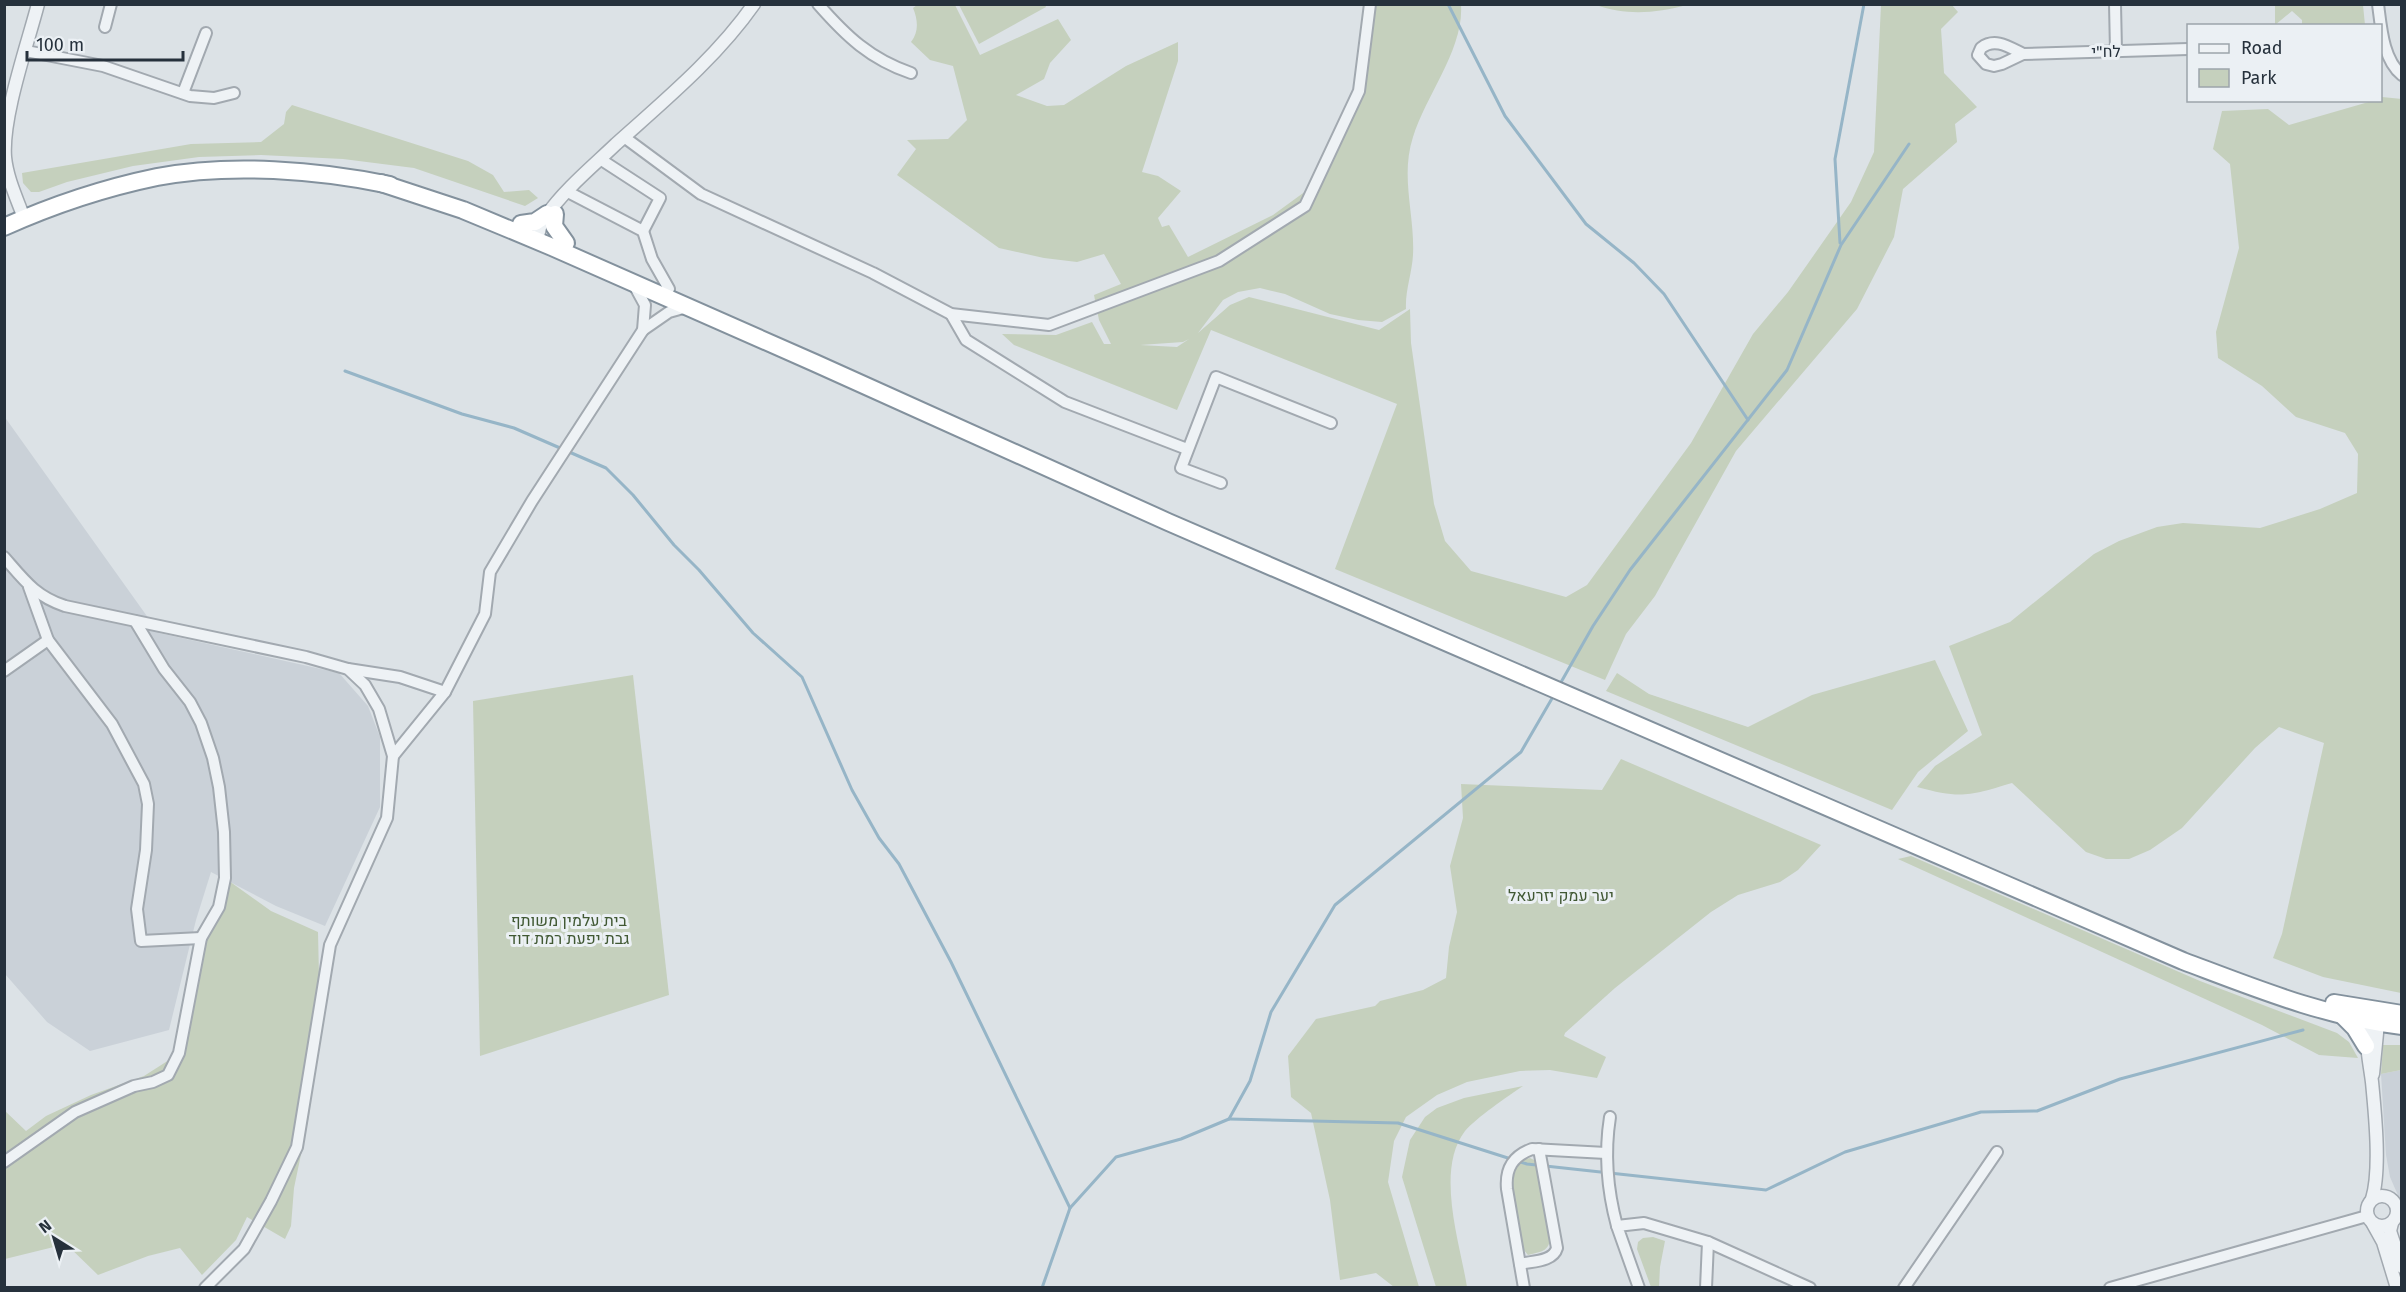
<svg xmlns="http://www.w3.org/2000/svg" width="2406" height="1292" viewBox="0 0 2406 1292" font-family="'Fira Sans',Heebo,sans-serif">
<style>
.built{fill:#cad1d8}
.green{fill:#c5d0bd;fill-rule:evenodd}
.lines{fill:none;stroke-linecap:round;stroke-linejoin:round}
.stream{stroke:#96b5c7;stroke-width:3}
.minor-casing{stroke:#a2a9b0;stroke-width:14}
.tertiary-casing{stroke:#a2a9b0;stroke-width:15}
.trunk-casing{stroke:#83919d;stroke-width:20}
.minor{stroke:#eef2f5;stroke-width:10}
.tertiary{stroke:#eef2f5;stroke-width:12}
.trunk{stroke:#fff;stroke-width:16}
.labels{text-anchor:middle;stroke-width:6;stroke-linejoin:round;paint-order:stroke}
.street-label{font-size:16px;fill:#26313c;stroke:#ebf0f4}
.park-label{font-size:16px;fill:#405833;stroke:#ebf0f4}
</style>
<rect width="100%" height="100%" fill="#dce2e6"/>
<g class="built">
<polygon points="4,416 159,633 339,673 368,706 380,737 380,807 325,926 276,906 211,872 196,920 169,1030 90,1051 47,1022 5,974"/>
<polygon points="2401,1070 2401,1202 2390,1177 2386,1155 2381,1074"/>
</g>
<g class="green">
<path d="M917,5H955L980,55L1058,19L1071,40L1050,63L1044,79L1016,95L1047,106L1064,105L1126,66L1178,42V61L1142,172L1158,176L1181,191L1158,218L1162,227L1169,225L1188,257L1273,215L1310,188L1354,92L1368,5H1461C1464,49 1426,95 1413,137C1400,177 1415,215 1413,255C1412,273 1405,291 1406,309L1382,322L1358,320L1330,314L1285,294L1260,288L1238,292L1223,300L1198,333L1230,305L1249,297L1379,330L1410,309L1411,343L1434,504L1445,541L1471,571L1566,597L1587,585L1691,443L1753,334L1788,292L1851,202L1874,152L1881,5H1952L1958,12L1941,29L1944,73L1977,107L1955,124L1957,142L1903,189L1894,237L1857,309L1736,451L1655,596L1626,634L1605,680L1335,569L1397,404L1211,330L1177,410L1014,345L1002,334L1056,335L1092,322L1104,344H1111L1099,320L1094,295L1121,284L1104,254L1077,262L1044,258L999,248L897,175L916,149L907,140L948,139L967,120L953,66L930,60L911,42C919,32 918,20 913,8ZM1189,339L1177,347L1140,345L1183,342Z"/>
<polygon points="1045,5 1046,7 979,44 959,5"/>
<path d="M1596,5H1687C1656,13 1627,16 1596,5Z"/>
<polygon points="2275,5 2363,5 2365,25 2302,25 2302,20 2292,11 2275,25"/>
<path d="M2382,97L2402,99L2401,993L2323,977L2273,958L2282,934L2324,743L2279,727L2255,748L2182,828L2150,850L2129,859H2106L2086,852L2012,783C1969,796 1961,799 1917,787L1935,766L1982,735L1949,646L2010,622L2094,554L2119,541L2157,527L2183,523L2260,528L2320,509L2357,493L2358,454L2345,433L2296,417L2262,386L2218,358L2216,332L2239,248L2230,164L2213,149L2222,111L2268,109L2289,125L2372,101L2380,100Z"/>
<polygon points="292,105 468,161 493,175 504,192 529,190 538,198 525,206 414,168 343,159 261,155 199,157 133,166 67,182 39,192 31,192 23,183 22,173 191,144 261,142 284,124 286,112"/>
<polygon points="1935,660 1968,731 1918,772 1892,810 1606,691 1617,673 1649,694 1748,727 1812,695"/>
<polygon points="633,675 669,995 480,1056 473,701"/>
<polygon points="1621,759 1821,845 1798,870 1780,882 1738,895 1711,912 1615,988 1565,1033 1564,1036 1606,1057 1597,1078 1550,1070 1520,1071 1467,1082 1437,1095 1406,1117 1394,1141 1388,1182 1419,1287 1394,1287 1376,1273 1340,1280 1330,1200 1311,1113 1291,1097 1288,1056 1316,1019 1375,1006 1380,1001 1423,990 1446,978 1449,947 1457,912 1450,866 1463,818 1461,784 1602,790"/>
<polygon points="1911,856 2200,981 2337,1033 2349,1042 2358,1058 2319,1055 2262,1025 1898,859"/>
<polygon points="229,881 271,911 318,932 320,1020 309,1116 294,1188 291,1226 285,1239 247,1217 236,1240 202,1275 180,1248 148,1256 98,1275 66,1244 5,1259 4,1110 26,1131 46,1116 91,1095 144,1076 169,1060 188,1015 210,918"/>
<polygon points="2383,1045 2401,1045 2401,1070 2381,1074"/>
<path d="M1523,1086C1508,1096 1476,1118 1465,1131C1435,1170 1460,1243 1467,1287H1436L1402,1177L1410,1140L1425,1117L1437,1108L1464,1098Z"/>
<path d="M1530,1158L1536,1161L1539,1171L1550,1239C1549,1252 1539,1252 1528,1255L1522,1248C1518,1226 1497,1164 1530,1158Z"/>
<polygon points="1653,1237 1665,1241 1660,1267 1659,1287 1651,1287 1637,1249 1638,1242 1643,1238"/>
</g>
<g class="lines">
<g class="stream">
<polyline points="1448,4 1505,116 1586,224 1634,263 1664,294 1748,420"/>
<polyline points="1840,243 1835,159 1864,4"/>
<polyline points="345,371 462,414 514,428 606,468 633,495 674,545 699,570 753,633 802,677 852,790 879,838 899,864 951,962 1070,1208"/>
<polyline points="1560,684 1593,626 1630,570 1787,370 1841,245 1909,144"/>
<polyline points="1229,1119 1398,1123 1511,1159"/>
<polyline points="1517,1161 1527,1164 1766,1190 1845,1152 1981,1112 2037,1111 2120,1079 2303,1030"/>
<polyline points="1042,1288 1070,1208 1116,1157 1181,1139 1229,1119 1250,1081 1271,1012 1335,905 1521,752 1554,695"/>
</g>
<g class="minor-casing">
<g id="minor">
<path d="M818,4C846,36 870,59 911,73"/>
<polyline points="2115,4 2116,51"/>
<path d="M2378,4C2381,27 2383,60 2402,75"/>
<polyline points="105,27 111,4"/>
<polyline points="26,51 103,66 190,96 214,98 234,93"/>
<path d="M2023,54C2009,47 1995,37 1981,48L1978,55L1986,64L1994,66L2002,64L2023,54L2188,49"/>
<polyline points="183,93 206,33"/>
<polyline points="624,137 701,194 873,273 951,314 1049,325 1219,261 1305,206 1359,91 1370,4"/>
<polyline points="600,159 660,198 643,231"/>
<polyline points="568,192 643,231 652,259 669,289"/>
<polyline points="951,314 966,340 1065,402 1187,449"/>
<polyline points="643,330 669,312 687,307"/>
<polyline points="1221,483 1181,468 1216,377 1331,423"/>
<path d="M4,557C24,580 35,596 65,606L306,657L348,669L365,685L379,709L393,756L387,818L330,945L297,1147L271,1201L244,1249L205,1288"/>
<polyline points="29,587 48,640 112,724 144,784 148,804 146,850 137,909 141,941 201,938"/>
<polyline points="348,669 400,677 445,692 393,756"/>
<polyline points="4,671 48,640"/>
<polyline points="445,692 485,614 490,572 532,501 643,330 645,305 633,283"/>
<path d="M1610,1117C1604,1155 1607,1189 1617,1226"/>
<polyline points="4,1162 75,1112 134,1086 153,1082 168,1075 179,1053 201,938 219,907 225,878 224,832 219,787 213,758 201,723 190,702 164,669 135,621"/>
<path d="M1520,1264C1532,1261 1553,1262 1557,1248L1539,1149"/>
<path d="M1524,1288L1507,1189C1505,1168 1513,1156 1532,1149L1606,1153"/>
<polyline points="1639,1288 1617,1226 1644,1223 1708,1242 1810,1288"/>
<polyline points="1706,1288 1708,1242"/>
<polyline points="1904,1288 1997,1152"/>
<polyline points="2110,1288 2367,1216"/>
</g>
</g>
<g class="tertiary-casing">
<g id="tertiary">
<path d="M24,218C17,199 7,178 5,157C2,117 27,46 38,4"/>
<path d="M538,241C538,231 540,224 546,216C564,190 593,166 616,144C664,101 717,57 754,4"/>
<path d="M2370,1013C2363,1037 2369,1058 2372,1082C2375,1113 2381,1170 2372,1199"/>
<polyline points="2373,1074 2378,1023 2375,1018"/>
<circle cx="2382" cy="1211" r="15"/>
<polyline points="2392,1223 2390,1231 2402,1267"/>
<polyline points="2373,1224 2383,1242 2397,1288"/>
</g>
</g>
<g class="trunk-casing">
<g id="trunk">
<path d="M381,183L463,210L552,247L815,363L1168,522L2183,961C2255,988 2325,1017 2402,1026"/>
<polyline points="555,214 554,226 566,243"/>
<polyline points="521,224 535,222 547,214"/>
<path d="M4,227C53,205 104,188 157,177C230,163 318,170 390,185"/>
<polyline points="2334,1003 2402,1014"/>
<polyline points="2343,1016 2355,1028 2366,1046"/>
</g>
</g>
<use href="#minor" class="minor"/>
<use href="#tertiary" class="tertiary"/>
<use href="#trunk" class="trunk"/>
</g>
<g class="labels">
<g class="street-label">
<text transform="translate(2106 51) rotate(-1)" y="6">לח"י</text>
</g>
<g class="park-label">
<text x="1561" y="901">יער עמק יזרעאל</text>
<text x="569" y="926">בית עלמין משותף<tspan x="569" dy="18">גבת יפעת רמת דוד</tspan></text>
</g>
</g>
<rect width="2406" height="1292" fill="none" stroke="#26313c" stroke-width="12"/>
<rect x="2187" y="24" width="195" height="78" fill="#ebf0f4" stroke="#9ca4aa" stroke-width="1.5"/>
<rect x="2199" y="44" width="30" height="9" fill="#eef2f5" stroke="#9ca4aa" stroke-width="1.5"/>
<text x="2241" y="54" font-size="18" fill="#26313c">Road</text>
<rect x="2199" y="69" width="30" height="18" fill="#c5d0bd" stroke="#9ca4aa" stroke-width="1.5"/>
<text x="2241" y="84" font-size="18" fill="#26313c">Park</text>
<g transform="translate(54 1238) rotate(323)" stroke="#ebf0f4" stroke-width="4.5" paint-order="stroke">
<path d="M0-4.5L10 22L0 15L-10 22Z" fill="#26313c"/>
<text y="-9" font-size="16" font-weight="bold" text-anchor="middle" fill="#26313c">N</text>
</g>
<path d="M27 51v9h156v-9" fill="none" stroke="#26313c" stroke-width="3"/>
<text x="36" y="51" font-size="18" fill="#26313c" stroke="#ebf0f4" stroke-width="4.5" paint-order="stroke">100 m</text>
</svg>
